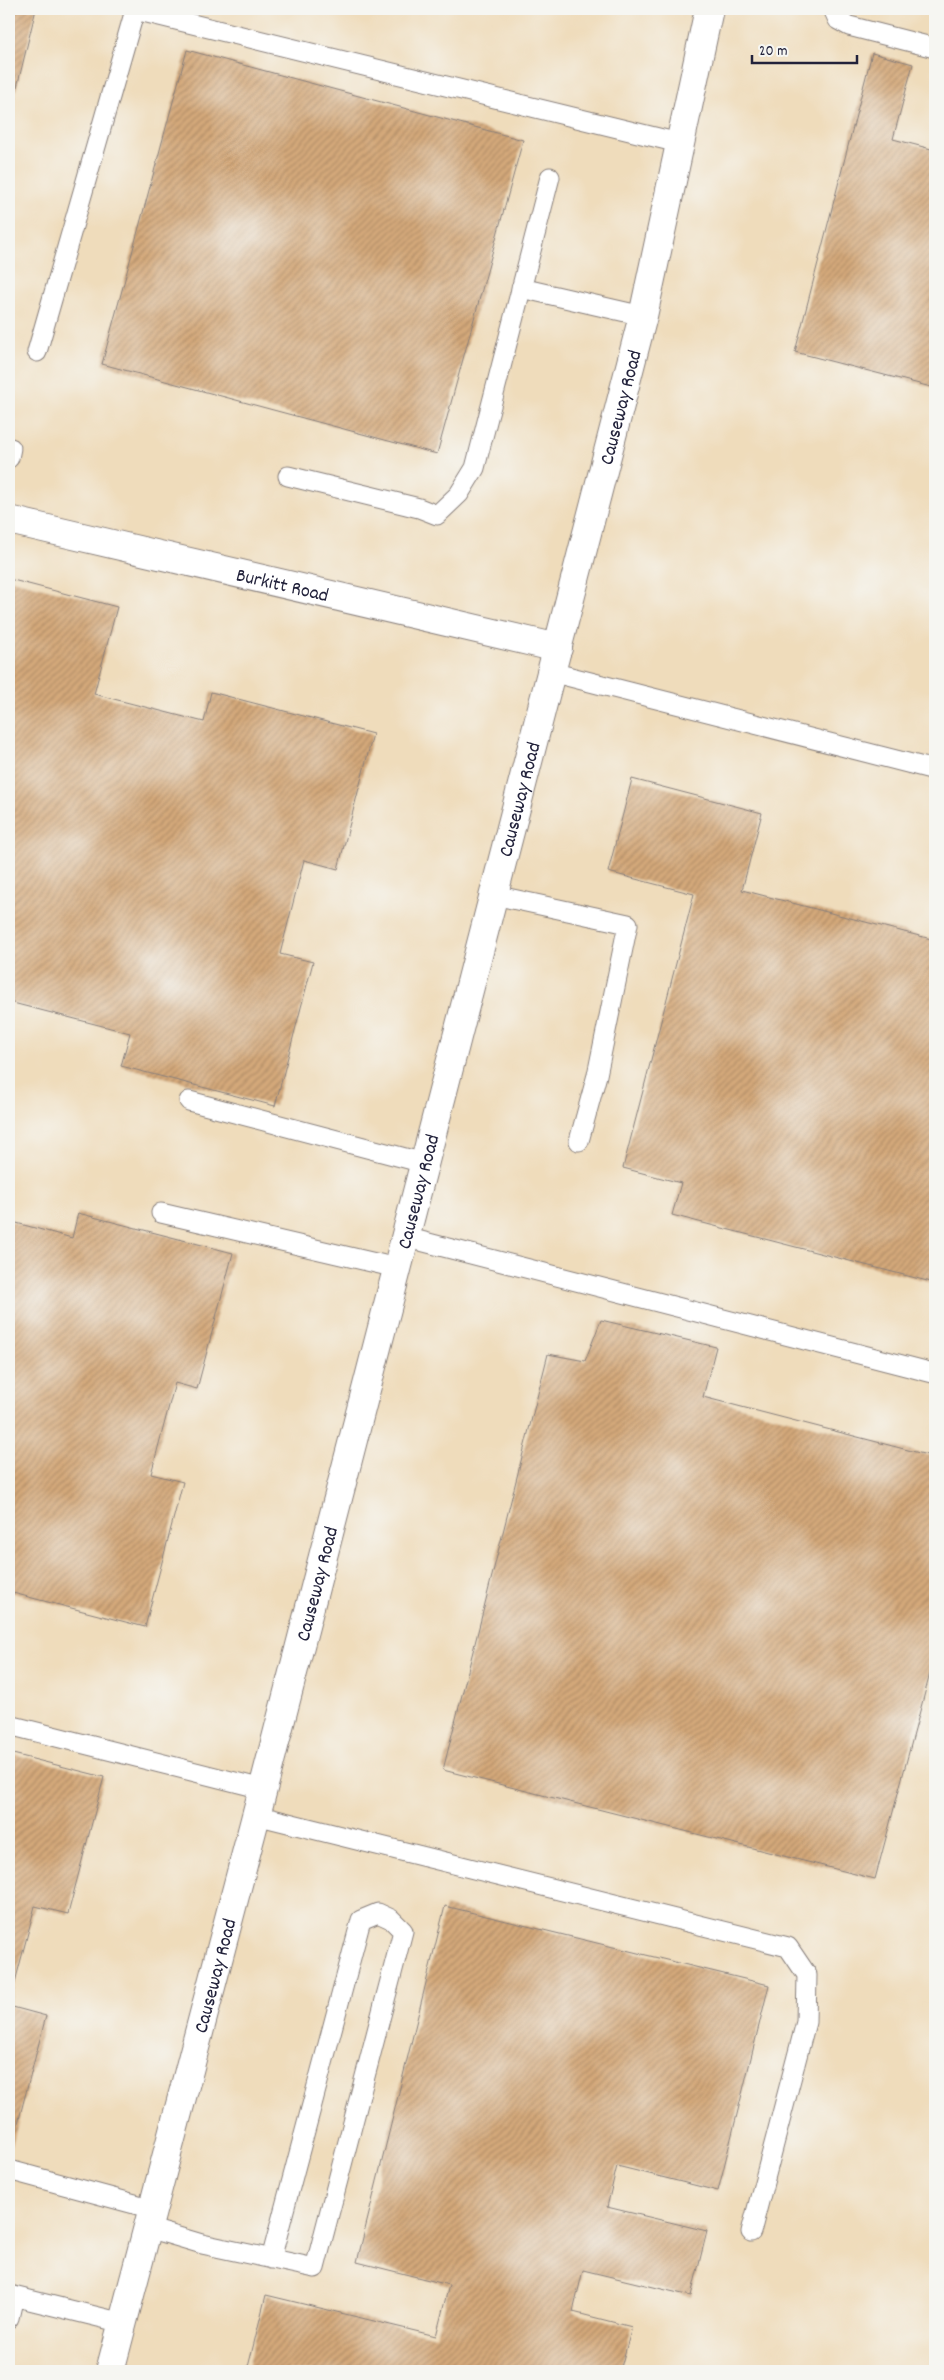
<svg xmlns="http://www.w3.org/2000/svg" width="944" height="2380" viewBox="0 0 944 2380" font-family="Dekko,sans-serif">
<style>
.building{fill:url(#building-hatch)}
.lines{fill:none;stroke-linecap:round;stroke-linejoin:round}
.lane-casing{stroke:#887f7b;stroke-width:21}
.street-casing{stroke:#887f7b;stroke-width:30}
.lane{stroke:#fff;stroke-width:19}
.street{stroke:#fff;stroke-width:28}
.labels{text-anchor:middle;stroke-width:5;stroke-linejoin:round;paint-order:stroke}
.street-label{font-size:20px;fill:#22223b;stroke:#f6f6f2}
</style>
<defs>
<pattern id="building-hatch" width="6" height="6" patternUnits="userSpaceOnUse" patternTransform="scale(1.25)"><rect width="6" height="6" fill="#d4a97a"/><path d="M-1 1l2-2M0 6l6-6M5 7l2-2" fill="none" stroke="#ac8965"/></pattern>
</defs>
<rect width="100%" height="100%" fill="#f6f6f2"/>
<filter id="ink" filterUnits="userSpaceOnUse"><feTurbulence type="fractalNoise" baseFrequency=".02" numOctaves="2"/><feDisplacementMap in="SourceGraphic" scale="10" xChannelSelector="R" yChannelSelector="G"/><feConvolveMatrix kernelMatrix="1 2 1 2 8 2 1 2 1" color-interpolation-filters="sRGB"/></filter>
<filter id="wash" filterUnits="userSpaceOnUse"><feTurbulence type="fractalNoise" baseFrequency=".0096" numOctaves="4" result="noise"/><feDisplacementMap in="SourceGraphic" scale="20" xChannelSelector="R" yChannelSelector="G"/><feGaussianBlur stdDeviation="1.12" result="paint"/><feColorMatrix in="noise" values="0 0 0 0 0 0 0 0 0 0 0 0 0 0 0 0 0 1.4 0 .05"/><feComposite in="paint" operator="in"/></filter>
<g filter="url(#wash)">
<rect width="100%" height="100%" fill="#efdcbb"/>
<g id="blocks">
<g class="building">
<polygon points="9,9 36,9 9,120"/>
<polygon points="187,50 523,140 437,454 102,364"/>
<polygon points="872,53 913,64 893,139 935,150 935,388 795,352"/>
<polygon points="9,579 117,607 94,694 204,722 211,692 373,734 338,869 304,860 280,954 313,962 275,1106 121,1066 130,1033 9,1002"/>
<polygon points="632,779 762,813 742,890 935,940 935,1283 672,1215 681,1183 623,1168 694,894 608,872"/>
<polygon points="78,1213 233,1253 197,1389 175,1383 151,1474 183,1482 145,1627 9,1592 9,1221 72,1238"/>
<polygon points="601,1320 716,1347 703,1397 935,1457 935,1655 875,1879 443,1770 548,1354 585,1361"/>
<polygon points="9,1753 104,1777 68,1914 35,1906 9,2005"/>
<polygon points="445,1906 769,1985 718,2191 617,2166 607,2207 707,2231 691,2296 583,2270 573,2312 632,2327 620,2371 247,2371 266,2295 436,2336 449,2285 357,2262"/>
<polygon points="9,2006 46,2016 12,2146 9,2146"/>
</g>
</g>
</g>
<g filter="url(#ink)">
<use href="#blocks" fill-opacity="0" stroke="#887f7b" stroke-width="1"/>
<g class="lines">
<g class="lane-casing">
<g id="lane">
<polyline points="833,9 838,20 849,26 935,48"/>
<polyline points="521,288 643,316"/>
<polyline points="37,352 135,10 679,143"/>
<polyline points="9,458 11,448"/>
<polyline points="288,476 419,508 437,515 459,494 475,468 550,177"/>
<polyline points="551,672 935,770"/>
<polyline points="494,895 628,924 597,1075 579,1141"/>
<polyline points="189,1101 424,1163"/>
<polyline points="161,1213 397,1268"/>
<polyline points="405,1237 933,1373"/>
<polyline points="9,1725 263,1789"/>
<polyline points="256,1815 788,1947 807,1975 806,2022 751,2232"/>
<polyline points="9,2170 153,2209"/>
<polyline points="148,2228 202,2244 315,2268 403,1931 391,1919 378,1913 361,1920 271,2259"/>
<polyline points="9,2295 123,2323"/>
<polyline points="9,2318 14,2296"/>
</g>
</g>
<g class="street-casing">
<g id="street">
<path id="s1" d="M9,520L558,648"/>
<path id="s2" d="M110,2371L263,1789L643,316L709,9"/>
</g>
</g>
<use href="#lane" class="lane"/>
<use href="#street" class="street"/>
</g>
</g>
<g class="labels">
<g class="street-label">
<text dy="7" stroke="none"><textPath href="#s2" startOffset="2029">Causeway Road</textPath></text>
<text dy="7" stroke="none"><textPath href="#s1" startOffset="281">Burkitt Road</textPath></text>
<text dy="7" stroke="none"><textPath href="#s2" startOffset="1624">Causeway Road</textPath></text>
<text dy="7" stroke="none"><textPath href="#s2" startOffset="1219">Causeway Road</textPath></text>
<text dy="7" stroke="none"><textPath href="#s2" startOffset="814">Causeway Road</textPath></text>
<text dy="7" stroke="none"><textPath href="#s2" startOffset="409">Causeway Road</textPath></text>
</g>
</g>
<rect width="944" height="2380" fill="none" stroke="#f6f6f2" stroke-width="30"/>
<path d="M752 55v8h105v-8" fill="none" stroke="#22223b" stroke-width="2.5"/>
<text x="759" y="55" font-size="15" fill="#22223b" stroke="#f6f6f2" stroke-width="4" paint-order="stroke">20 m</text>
</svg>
